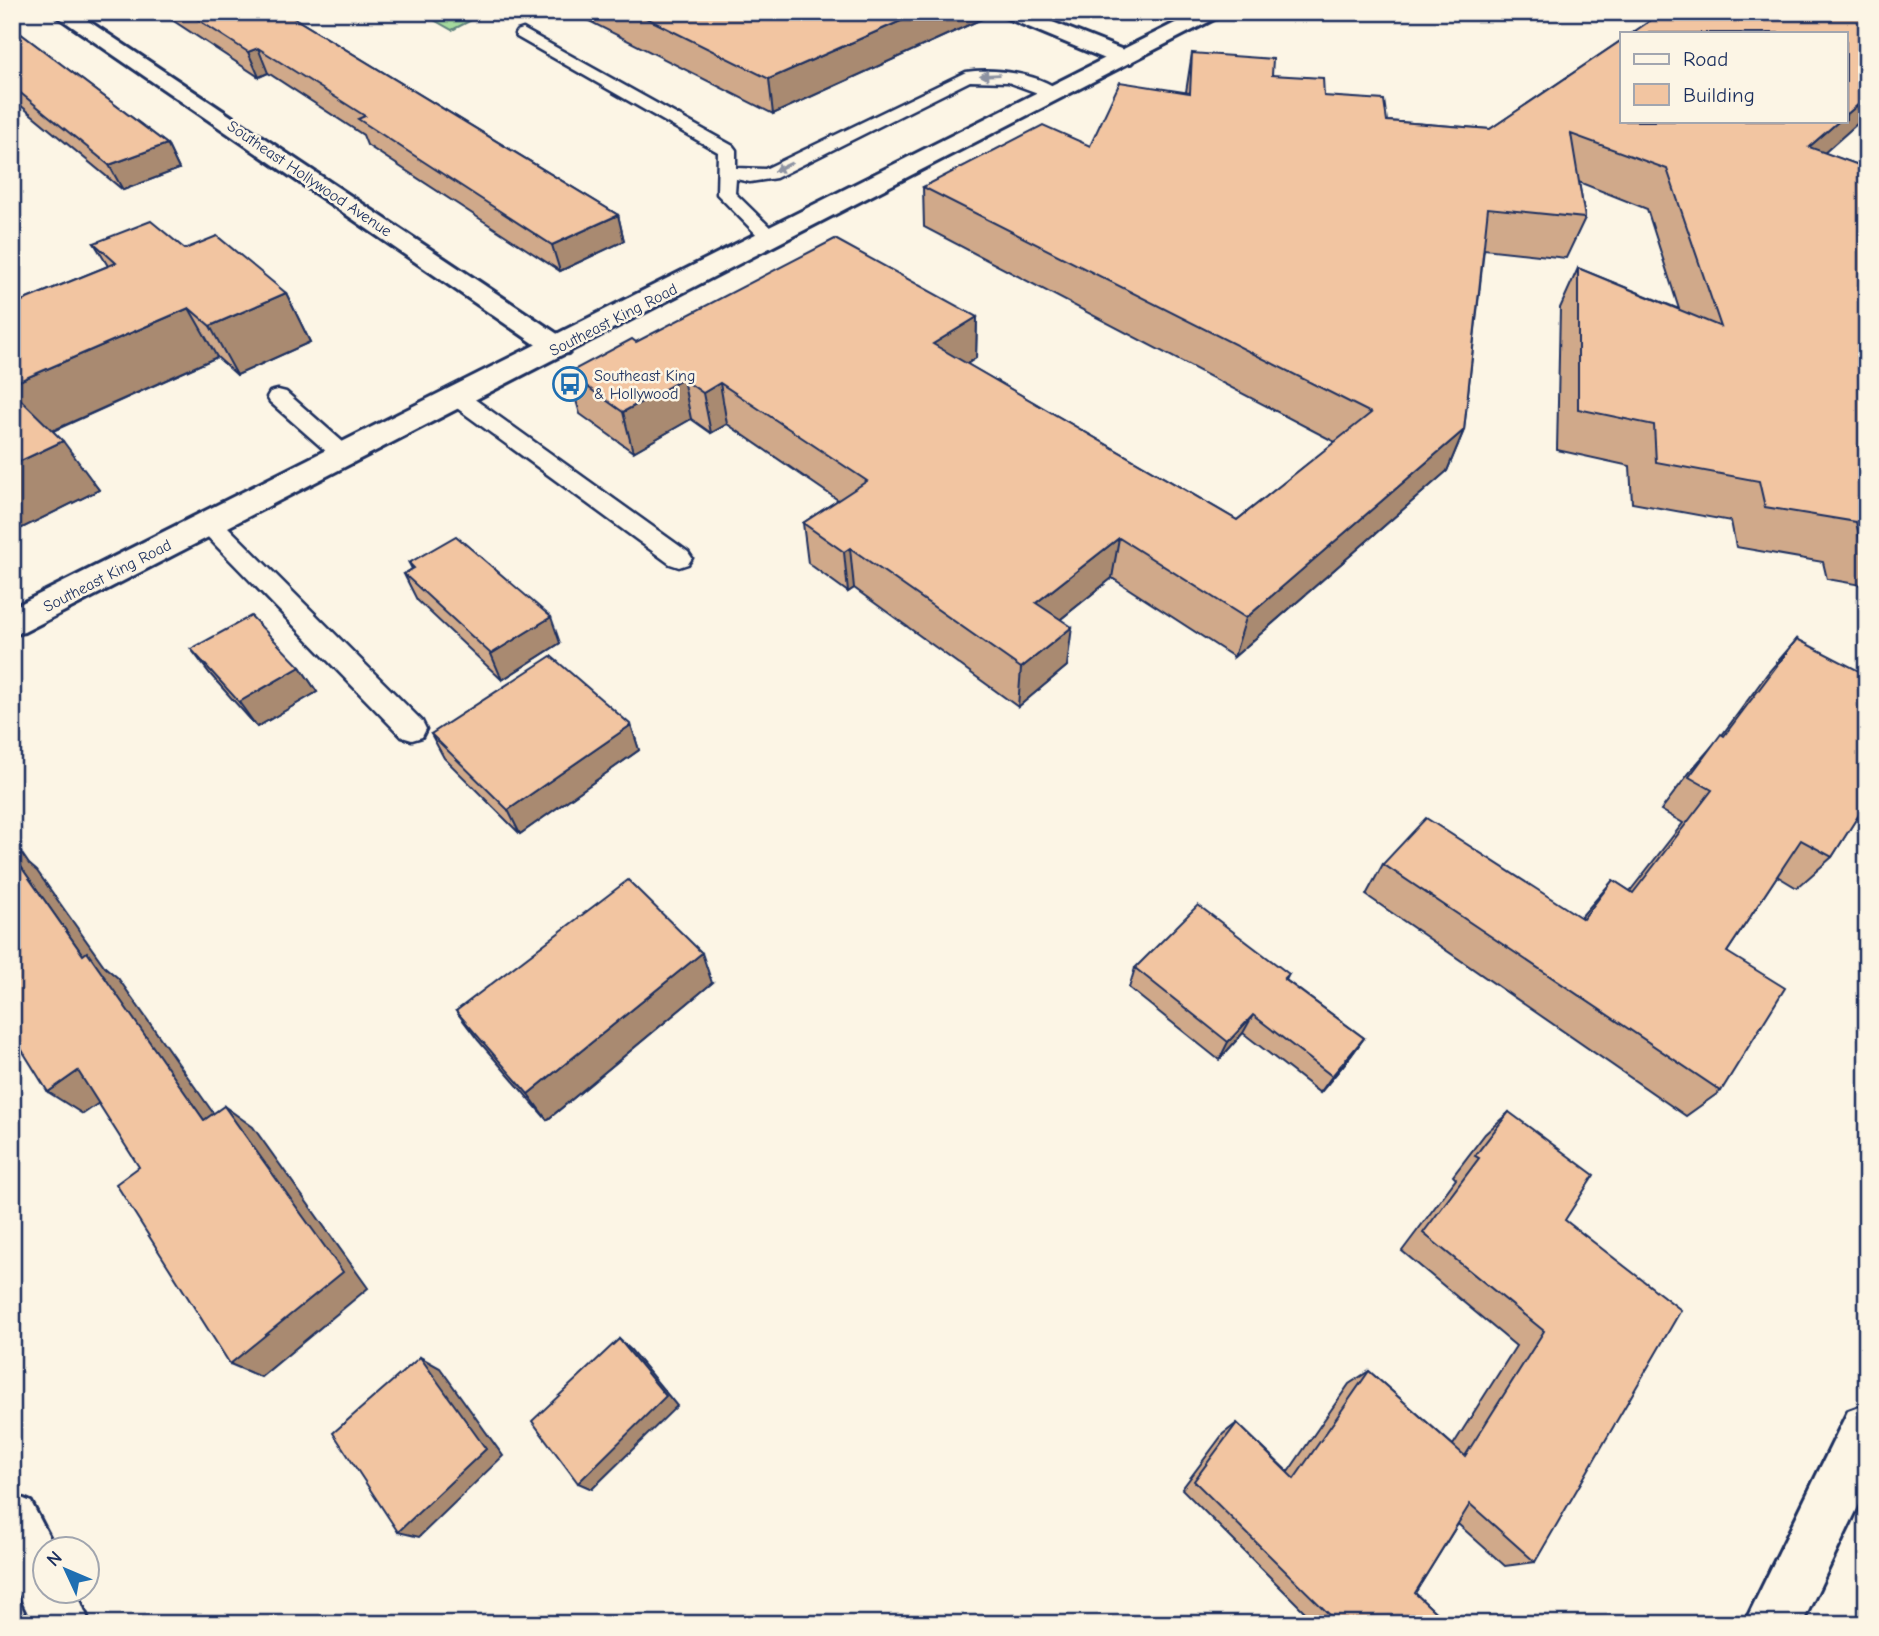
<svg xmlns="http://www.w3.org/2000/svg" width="1879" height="1636" viewBox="0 0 1879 1636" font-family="'Comic Neue',sans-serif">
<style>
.green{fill:#a4da9d;stroke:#60847e;stroke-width:2}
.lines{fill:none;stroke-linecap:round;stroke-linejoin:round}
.lane-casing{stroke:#1b2f5e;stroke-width:5}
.street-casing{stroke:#1b2f5e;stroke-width:6}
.secondary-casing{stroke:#1b2f5e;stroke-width:6}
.lane{fill:#fcf5e5;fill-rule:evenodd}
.street{fill:#fcf5e5;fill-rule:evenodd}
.secondary{fill:#fcf5e5;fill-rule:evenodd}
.wall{fill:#d0a98a;stroke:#1b2f5e;stroke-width:2}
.shaded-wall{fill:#a98a71;stroke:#1b2f5e;stroke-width:2}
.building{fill:#f2c5a1;stroke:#1b2f5e;stroke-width:2}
.oneway{fill:#8c92a2}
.labels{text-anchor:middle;stroke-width:5;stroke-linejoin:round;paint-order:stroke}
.far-street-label{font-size:16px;fill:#1b2f5e;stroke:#fcf5e5}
.far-poi-label{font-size:16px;fill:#1b2f5e;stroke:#fcf5e5;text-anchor:start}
</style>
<rect width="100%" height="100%" fill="#fcf5e5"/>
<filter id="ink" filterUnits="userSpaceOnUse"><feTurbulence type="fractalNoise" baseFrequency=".0143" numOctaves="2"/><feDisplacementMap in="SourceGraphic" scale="14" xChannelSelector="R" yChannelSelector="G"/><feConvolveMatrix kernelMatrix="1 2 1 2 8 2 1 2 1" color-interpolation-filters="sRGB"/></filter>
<g filter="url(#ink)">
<polygon class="green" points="420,12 487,12 452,30"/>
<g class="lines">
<g class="lane-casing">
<g id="lane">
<path d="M523,29L733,146L736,150V168L765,169L966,72C993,68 1043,73 1063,94L1054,99L1008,82L970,81L776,178L750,182L736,179L735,193L781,238L771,244L764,242L717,194L718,152L517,37L515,34L517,31Z"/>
<polygon points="278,390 286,392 352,450 356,455 352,460 344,463 336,460 270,402 267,397 270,392"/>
<polygon points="458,391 466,393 688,552 692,558 688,564 679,567 670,564 450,403 447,398 450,393"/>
<polygon points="209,515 218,517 422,721 426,729 422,737 412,740 402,737 200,529 197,523 200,517"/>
</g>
</g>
<g class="street-casing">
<g id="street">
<polygon points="51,12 75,12 568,341 572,347 568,353 558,355 548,353"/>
<polygon points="999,12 1027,12 1131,53 1134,58 1131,63 1115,63 1002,16"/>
<polygon points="1867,1404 1867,1488 1802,1624 1744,1624 1848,1411"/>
<polygon points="12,1494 31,1502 55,1548 46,1548 46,1590 76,1590 90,1624 33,1624 12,1580"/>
</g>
</g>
<g class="secondary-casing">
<polygon id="secondary" points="1197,12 1223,12 1220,16 24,632 12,635 12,608"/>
</g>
<use href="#lane" class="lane"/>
<use href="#street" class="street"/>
<use href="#secondary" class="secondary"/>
</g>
<g class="wall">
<polygon points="160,12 284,12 618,215 624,241 560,271 367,145 363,135 268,73 259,77"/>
<polygon points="579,12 997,12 773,114 579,16"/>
<polygon points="12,27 167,144 179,169 123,190 20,105 15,107 12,105"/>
<polygon points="1622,40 1824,153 1867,168 1867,586 1827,579 1823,562 1736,547 1731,521 1632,503 1630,466 1557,450 1560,308 1578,268 1679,309 1647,209 1579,182 1585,218 1566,258 1484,249 1464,430 1447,471 1234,657 1112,578 1061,619 1067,666 1018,707 854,588 848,592 808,563 803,523 838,500 727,424 711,433 691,419 633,452 580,414 568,373 636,342 977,317 976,358 967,364 1237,520 1335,442 924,227 923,187 1090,146 1186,92 1192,53 1272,75 1387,121 1490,129"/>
<polygon points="94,243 185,249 286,293 310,342 237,375 217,357 53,431 99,490 12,533 12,305 108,266"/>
<polygon points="409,563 560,643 502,680 417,600 404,574 412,569"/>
<polygon points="1797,639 1865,812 1854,822 1832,857 1797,888 1777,876 1727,952 1721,1091 1686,1116 1366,895 1383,864 1580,918 1613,880 1630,891 1683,823 1661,810 1693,768 1722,735 1767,674"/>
<polygon points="191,649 300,667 317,692 257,727 210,674"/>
<polygon points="631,725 639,750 520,834 444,758 431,734"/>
<polygon points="1135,968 1289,974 1286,980 1364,1038 1351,1056 1320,1093 1243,1033 1219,1060 1129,988"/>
<polygon points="712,983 547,1120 478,1040 456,1011"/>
<polygon points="1509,1112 1565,1220 1535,1562 1505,1566 1458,1524 1415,1593 1448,1624 1317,1624 1182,1489 1223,1434 1237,1423 1288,1472 1349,1384 1369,1371 1453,1445 1516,1346 1402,1251 1456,1179 1453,1176 1485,1134"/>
</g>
<g class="shaded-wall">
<polygon points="921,12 997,12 773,114 769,79"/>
<polygon points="258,48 268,73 259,77 248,52"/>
<polygon points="12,92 20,105 15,107 12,103"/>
<polygon points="1867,97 1867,115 1786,187 1809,147 1839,121 1846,121 1846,115"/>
<polygon points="167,144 179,169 123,190 109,165"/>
<polygon points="618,215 624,241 560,271 552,245"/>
<polygon points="286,293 310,342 237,375 210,326"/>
<polygon points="189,308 217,357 43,435 12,393 12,384"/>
<polygon points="977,317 976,358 933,385 933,344"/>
<polygon points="683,379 691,419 633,452 623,412"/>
<polygon points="720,383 727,424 711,433 703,393"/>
<polygon points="1464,430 1447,471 1234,657 1246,618"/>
<polygon points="63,441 99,490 12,533 12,465"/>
<polygon points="1119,538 1112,578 1032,642 1036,603"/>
<polygon points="850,548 854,588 848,592 844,552"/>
<polygon points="551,617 560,643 502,680 491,654"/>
<polygon points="1072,627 1067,666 1018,707 1021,668"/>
<polygon points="300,667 317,692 257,727 239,702"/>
<polygon points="631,725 639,750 520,834 508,810"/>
<polygon points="12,839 29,864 37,871 105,967 118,978 233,1141 204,1120 83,955 12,854"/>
<polygon points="702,953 712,983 547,1120 528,1094"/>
<polygon points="1253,1015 1243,1033 1219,1060 1228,1042"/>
<polygon points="1364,1038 1351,1056 1320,1093 1332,1076"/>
<polygon points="78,1071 112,1094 83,1114 48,1092"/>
<polygon points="224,1106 253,1127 368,1288 261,1377 230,1364"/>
<polygon points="619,1339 631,1350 677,1406 592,1489 578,1483"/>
<polygon points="420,1357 440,1368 503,1456 419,1537 398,1532"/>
</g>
<g class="building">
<polygon points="186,12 284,12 618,215 552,245 358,119 365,116 258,48 248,52"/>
<polygon points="634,12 921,12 769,79"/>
<polygon points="1663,12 1867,12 1867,97 1846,115 1846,33 1632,33"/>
<polygon points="12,27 167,144 109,165 12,86"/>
<polygon points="1622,40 1622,121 1839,121 1809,147 1867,168 1867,540 1860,539 1856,522 1765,507 1759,481 1656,462 1654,425 1578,409 1578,268 1721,327 1667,169 1571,134 1585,218 1488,208 1464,430 1246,618 1119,538 1036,603 1072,627 1021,668 850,548 844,552 803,523 867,481 720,383 703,393 683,379 623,412 568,373 632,339 636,342 835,239 977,317 933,344 1237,520 1371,413 923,187 1043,125 1090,146 1120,82 1190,93 1192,53 1273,59 1272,75 1323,78 1324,96 1384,100 1387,121 1490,129"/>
<polygon points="151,221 185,249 217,236 286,293 210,326 189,308 12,384 12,305 116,263 94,243"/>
<polygon points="12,391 63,441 12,465"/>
<polygon points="456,536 551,617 491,654 404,574 414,568 409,563"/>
<polygon points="251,616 300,667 239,702 191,649"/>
<polygon points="1797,639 1867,675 1867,809 1865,812 1862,810 1832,857 1801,840 1727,952 1785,988 1721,1091 1383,864 1426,818 1583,919 1613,880 1633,893 1712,790 1689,777 1721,734 1724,736"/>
<polygon points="551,656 631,725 508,810 431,734"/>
<polygon points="12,854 83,955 87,952 204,1120 224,1106 343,1272 230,1364 116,1184 139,1167 78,1071 48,1092 12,1034"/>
<polygon points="628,880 702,953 528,1094 456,1011"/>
<polygon points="1198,905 1289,974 1284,979 1364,1038 1332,1076 1253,1015 1228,1042 1135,968"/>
<polygon points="1509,1112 1594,1175 1565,1220 1681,1310 1535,1562 1470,1504 1415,1593 1448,1624 1339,1624 1194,1481 1237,1423 1294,1479 1369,1371 1465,1456 1544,1331 1423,1233 1479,1158 1475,1156"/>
<polygon points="619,1339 666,1396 578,1483 532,1421"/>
<polygon points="420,1357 486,1449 398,1532 333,1433"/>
</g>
<defs><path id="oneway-solid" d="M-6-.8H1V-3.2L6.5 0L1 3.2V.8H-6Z" transform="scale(1.75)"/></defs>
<g class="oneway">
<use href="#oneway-solid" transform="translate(990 75) rotate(178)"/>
<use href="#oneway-solid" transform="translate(783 167) rotate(154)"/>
</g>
</g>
<defs>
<g id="bus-ring" transform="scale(1.75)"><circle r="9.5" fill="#fcf5e5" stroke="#1f6fb2" stroke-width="1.5"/><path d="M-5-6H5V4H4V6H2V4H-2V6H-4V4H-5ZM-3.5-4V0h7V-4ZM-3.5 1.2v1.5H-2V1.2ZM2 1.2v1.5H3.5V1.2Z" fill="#1f6fb2"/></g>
</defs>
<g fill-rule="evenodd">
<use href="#bus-ring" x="570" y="384"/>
</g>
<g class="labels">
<g class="far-street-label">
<text transform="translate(310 178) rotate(34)" y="6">Southeast Hollywood Avenue</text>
<text transform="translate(613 319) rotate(-27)" y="6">Southeast King Road</text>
<text transform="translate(107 575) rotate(-27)" y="6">Southeast King Road</text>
</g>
<g class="far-poi-label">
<text x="594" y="381">Southeast King<tspan x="594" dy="18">&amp; Hollywood</tspan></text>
</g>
</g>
<rect width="1879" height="1636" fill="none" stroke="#fcf5e5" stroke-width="42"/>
<rect x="21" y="21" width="1837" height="1594" fill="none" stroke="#1b2f5e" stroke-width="2.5" filter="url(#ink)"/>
<rect x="1620" y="32" width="228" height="91" fill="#fcf5e5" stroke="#a2a6af" stroke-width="2"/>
<rect x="1634" y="54" width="35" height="10" fill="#fcf5e5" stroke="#a2a6af" stroke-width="2"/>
<text x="1683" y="66" font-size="21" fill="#1b2f5e">Road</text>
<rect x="1634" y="84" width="35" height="21" fill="#f2c5a1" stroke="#a2a6af" stroke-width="2"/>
<text x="1683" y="102" font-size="21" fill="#1b2f5e">Building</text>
<g transform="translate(66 1570) rotate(314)"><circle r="33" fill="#fcf5e5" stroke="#a2a6af" stroke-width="2"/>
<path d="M0-5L12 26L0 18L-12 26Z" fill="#1f6fb2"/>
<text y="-10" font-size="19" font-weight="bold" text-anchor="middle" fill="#1b2f5e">N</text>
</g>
</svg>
